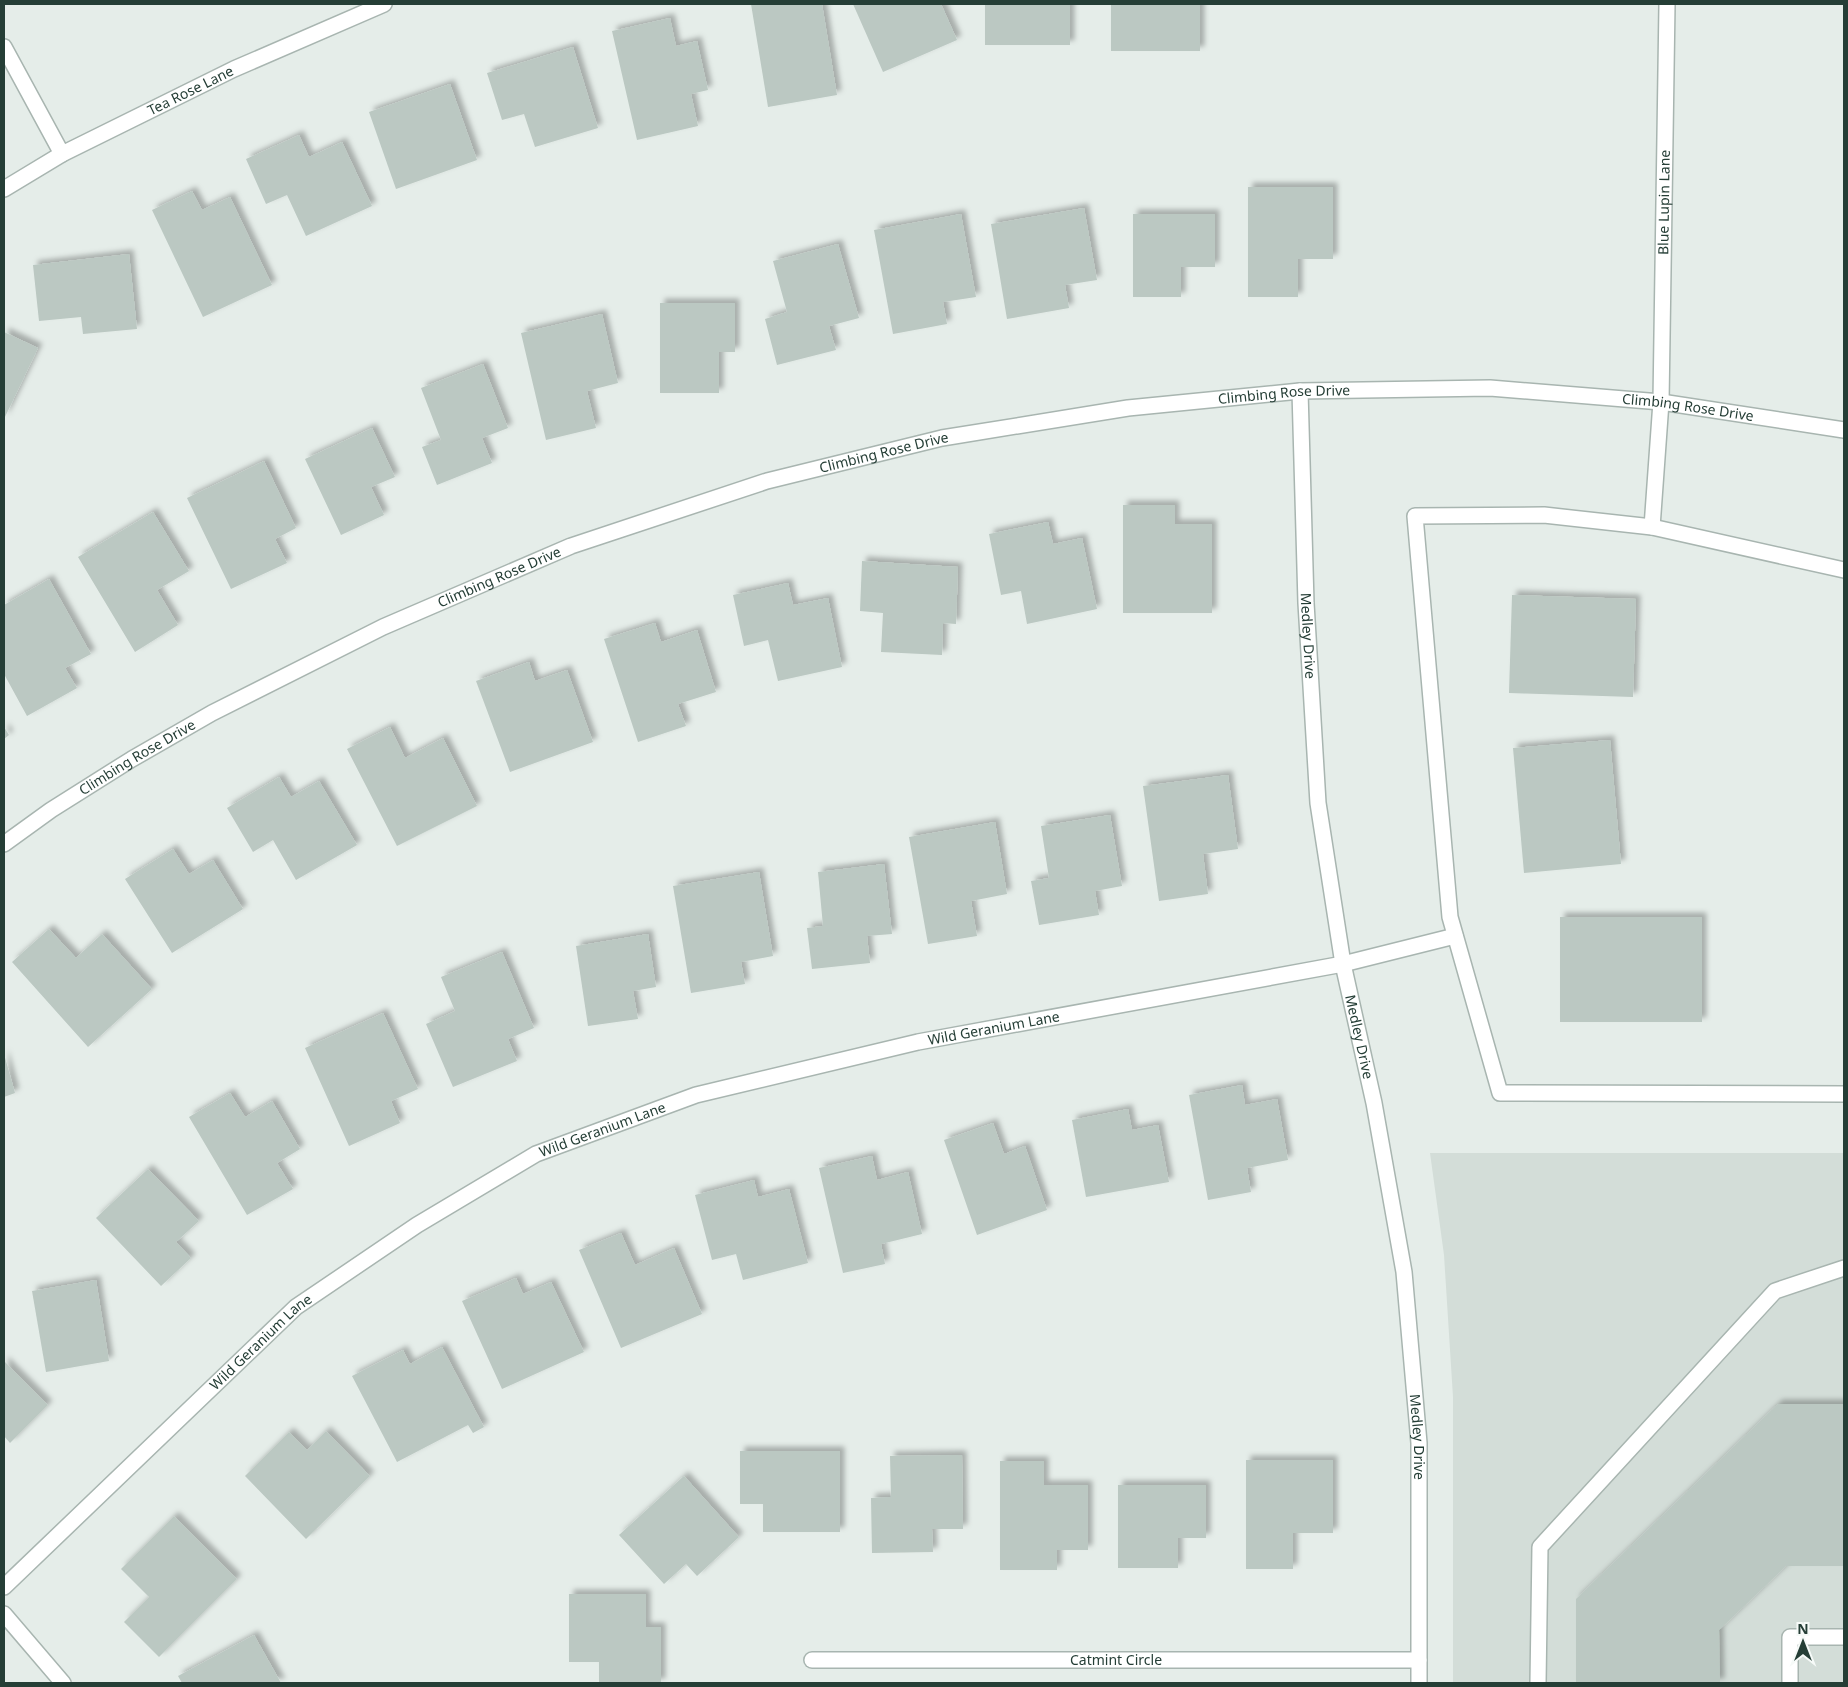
<svg xmlns="http://www.w3.org/2000/svg" width="1848" height="1687" viewBox="0 0 1848 1687" font-family="'Noto Sans',sans-serif">
<style>
.built{fill:#d3ddd8}
.building{fill:#bbc8c2;filter:url(#shadow)}
.lines{fill:none;stroke-linecap:round;stroke-linejoin:round}
.minor-casing{stroke:#a8b5b0;stroke-width:18}
.minor{stroke:#fff;stroke-width:15}
.labels{text-anchor:middle;stroke-width:4;stroke-linejoin:round;paint-order:stroke}
.street-label{font-size:14px;fill:#253e36;stroke:#f6faf8}
</style>
<defs>
<filter id="shadow"><feDropShadow dx="4.5" dy="-4.5" stdDeviation="2.5" flood-color="#0004"/></filter>
</defs>
<rect width="100%" height="100%" fill="#e5ede9"/>
<polygon class="built" points="1430,1153 1844,1153 1844,1683 1453,1683 1453,1397 1444,1255"/>
<g class="building">
<polygon points="751,4 789,4 789,5 822,4 837,95 768,107"/>
<polygon points="853,4 941,4 957,40 883,72"/>
<rect x="985" y="4" width="85" height="41"/>
<rect x="1111" y="4" width="89" height="47"/>
<polygon points="670,18 676,46 697,41 708,90 691,94 698,126 637,140 612,31"/>
<polygon points="573,47 598,128 535,147 524,114 502,120 487,73"/>
<polygon points="450,84 477,160 396,189 369,112"/>
<polygon points="299,135 309,157 342,142 372,206 306,236 287,195 266,204 246,159"/>
<polygon points="1248,187 1333,187 1333,259 1298,259 1298,297 1248,297"/>
<polygon points="192,191 202,210 230,197 272,285 203,317 152,210"/>
<polygon points="1084,208 1097,280 1065,285 1069,308 1007,319 991,224"/>
<polygon points="961,214 976,297 943,302 947,324 893,334 874,230"/>
<polygon points="1133,214 1215,214 1215,267 1181,267 1181,297 1133,297"/>
<polygon points="838,244 859,318 829,326 836,350 777,365 765,319 787,312 773,261"/>
<polygon points="129,254 137,329 83,334 81,317 39,321 33,265"/>
<polygon points="660,303 735,303 735,352 719,352 719,393 660,393"/>
<polygon points="602,314 618,383 587,391 596,428 546,440 521,333"/>
<polygon points="4,332 38,348 4,419"/>
<polygon points="483,364 508,428 482,438 492,463 437,485 422,447 441,440 421,388"/>
<polygon points="372,428 395,477 371,487 384,515 341,535 305,459"/>
<polygon points="264,461 296,528 275,539 287,563 231,589 187,498"/>
<polygon points="1123,505 1175,505 1175,524 1212,524 1212,613 1123,613"/>
<polygon points="153,512 189,571 157,590 178,625 135,652 78,557"/>
<polygon points="1048,522 1053,544 1082,538 1097,609 1027,624 1021,591 1001,595 989,534"/>
<polygon points="862,561 958,567 956,624 943,623 942,655 881,652 883,613 860,611"/>
<polygon points="49,579 91,654 65,668 77,688 27,716 4,674 4,605"/>
<polygon points="788,583 793,605 828,598 842,667 778,681 768,640 744,646 733,595"/>
<polygon points="1512,595 1636,599 1633,697 1509,693"/>
<polygon points="655,623 661,642 697,630 716,692 678,704 686,726 638,742 604,639"/>
<polygon points="529,662 535,681 567,670 593,742 510,772 476,681"/>
<polygon points="4,727 9,735 4,739"/>
<polygon points="390,727 405,758 443,738 477,806 397,846 347,749"/>
<polygon points="1610,740 1621,864 1524,873 1513,748"/>
<polygon points="1228,775 1238,849 1203,854 1208,894 1159,901 1143,786"/>
<polygon points="279,777 291,797 319,781 357,845 296,880 273,840 253,852 227,808"/>
<polygon points="1110,815 1122,886 1095,891 1099,915 1039,925 1031,881 1049,878 1041,826"/>
<polygon points="995,822 1007,894 971,901 977,936 928,944 909,837"/>
<polygon points="173,849 189,874 213,860 243,909 172,953 125,879"/>
<polygon points="884,864 892,934 867,936 870,963 812,969 807,928 823,926 818,872"/>
<polygon points="759,872 773,956 741,962 745,984 691,993 673,886"/>
<rect x="1560" y="917" width="142" height="105"/>
<polygon points="49,929 76,958 102,934 152,989 88,1047 12,962"/>
<polygon points="648,934 656,987 633,991 638,1019 588,1026 576,946"/>
<polygon points="502,952 534,1028 508,1039 517,1061 453,1087 426,1024 455,1011 441,977"/>
<polygon points="383,1013 418,1089 391,1101 400,1123 349,1146 305,1048"/>
<polygon points="4,1054 15,1093 4,1097"/>
<polygon points="1242,1085 1245,1105 1277,1099 1288,1160 1247,1168 1251,1192 1208,1200 1189,1095"/>
<polygon points="230,1093 245,1117 272,1101 300,1149 277,1163 293,1189 247,1215 189,1117"/>
<polygon points="1128,1109 1132,1130 1158,1125 1169,1182 1086,1197 1072,1120"/>
<polygon points="993,1123 1004,1154 1025,1146 1047,1210 977,1235 944,1140"/>
<polygon points="872,1156 877,1180 908,1172 922,1234 881,1244 885,1264 843,1273 819,1168"/>
<polygon points="148,1169 199,1221 176,1242 191,1258 161,1286 96,1218"/>
<polygon points="754,1180 758,1197 789,1189 808,1263 743,1280 736,1254 712,1260 695,1195"/>
<polygon points="621,1233 635,1265 674,1248 702,1314 621,1348 579,1250"/>
<polygon points="516,1278 523,1294 551,1282 584,1352 502,1389 462,1301"/>
<polygon points="96,1280 109,1361 46,1372 32,1291"/>
<polygon points="442,1347 484,1427 473,1433 468,1425 397,1462 352,1376 403,1350 410,1364"/>
<polygon points="4,1361 48,1405 10,1443 4,1436"/>
<polygon points="1778,1404 1844,1404 1844,1566 1786,1566 1719,1630 1720,1683 1576,1683 1576,1599"/>
<polygon points="326,1431 370,1476 306,1539 245,1476 289,1432 307,1450"/>
<polygon points="740,1451 840,1451 840,1532 763,1532 763,1504 740,1504"/>
<polygon points="962,1455 963,1529 932,1529 933,1552 872,1553 871,1498 891,1497 890,1456"/>
<polygon points="1246,1460 1333,1460 1333,1533 1293,1533 1293,1569 1246,1569"/>
<polygon points="1000,1461 1044,1461 1044,1485 1088,1485 1088,1550 1057,1550 1057,1570 1000,1570"/>
<polygon points="684,1476 739,1537 697,1576 686,1564 664,1584 619,1535"/>
<polygon points="1118,1485 1206,1485 1206,1538 1178,1538 1178,1568 1118,1568"/>
<polygon points="174,1516 237,1579 159,1657 124,1622 149,1597 121,1569"/>
<polygon points="569,1594 646,1594 646,1627 661,1627 661,1683 599,1683 599,1662 569,1662"/>
<polygon points="254,1635 281,1683 182,1683 178,1676"/>
</g>
<g class="lines">
<g class="minor-casing">
<g id="minor">
<polyline points="4,47 62,154"/>
<path id="s1" d="M4,189L62,154L234,69L384,4"/>
<path id="s2" d="M1300,391L1306,603L1318,803L1343,964L1374,1103L1404,1272L1419,1443V1683"/>
<path id="s3" d="M1652,527L1661,402L1667,4"/>
<polyline points="1844,570 1652,527 1544,515 1415,516 1450,917 1500,1093 1844,1094"/>
<path id="s4" d="M4,844L51,810L132,759L212,713L383,627L571,546L767,481L942,438L1128,408L1300,391L1490,388L1661,402L1844,430"/>
<path id="s5" d="M4,1587L296,1307L417,1225L536,1154L696,1095L918,1042L1343,964L1455,936"/>
<polyline points="4,1614 63,1683"/>
<path id="s6" d="M812,1660H1419"/>
<polyline points="1538,1683 1540,1547 1775,1291 1844,1268"/>
<polyline points="1790,1683 1790,1637 1844,1637"/>
</g>
</g>
<use href="#minor" class="minor"/>
</g>
<g class="labels">
<g class="street-label">
<text dy="5" stroke="none"><textPath href="#s1" startOffset="211">Tea Rose Lane</textPath></text>
<text dy="5" stroke="none"><textPath href="#s3" startOffset="325">Blue Lupin Lane</textPath></text>
<text dy="5" stroke="none"><textPath href="#s4" startOffset="1374">Climbing Rose Drive</textPath></text>
<text dy="5" stroke="none"><textPath href="#s4" startOffset="1779">Climbing Rose Drive</textPath></text>
<text dy="5" stroke="none"><textPath href="#s4" startOffset="969">Climbing Rose Drive</textPath></text>
<text dy="5" stroke="none"><textPath href="#s4" startOffset="564">Climbing Rose Drive</textPath></text>
<text dy="5" stroke="none"><textPath href="#s2" startOffset="245">Medley Drive</textPath></text>
<text dy="5" stroke="none"><textPath href="#s4" startOffset="159">Climbing Rose Drive</textPath></text>
<text dy="5" stroke="none"><textPath href="#s5" startOffset="1165">Wild Geranium Lane</textPath></text>
<text dy="5" stroke="none"><textPath href="#s2" startOffset="650">Medley Drive</textPath></text>
<text dy="5" stroke="none"><textPath href="#s5" startOffset="760">Wild Geranium Lane</textPath></text>
<text dy="5" stroke="none"><textPath href="#s5" startOffset="355">Wild Geranium Lane</textPath></text>
<text dy="5" stroke="none"><textPath href="#s2" startOffset="1055">Medley Drive</textPath></text>
<text dy="5" stroke="none"><textPath href="#s6" startOffset="304">Catmint Circle</textPath></text>
</g>
</g>
<rect width="1848" height="1687" fill="none" stroke="#253e36" stroke-width="10"/>
<g transform="translate(1803 1642)" stroke="#f6faf8" stroke-width="4" paint-order="stroke">
<path d="M0-4L9 19L0 12L-9 19Z" fill="#253e36"/>
<text y="-8" font-size="14" font-weight="bold" text-anchor="middle" fill="#253e36">N</text>
</g>
</svg>
